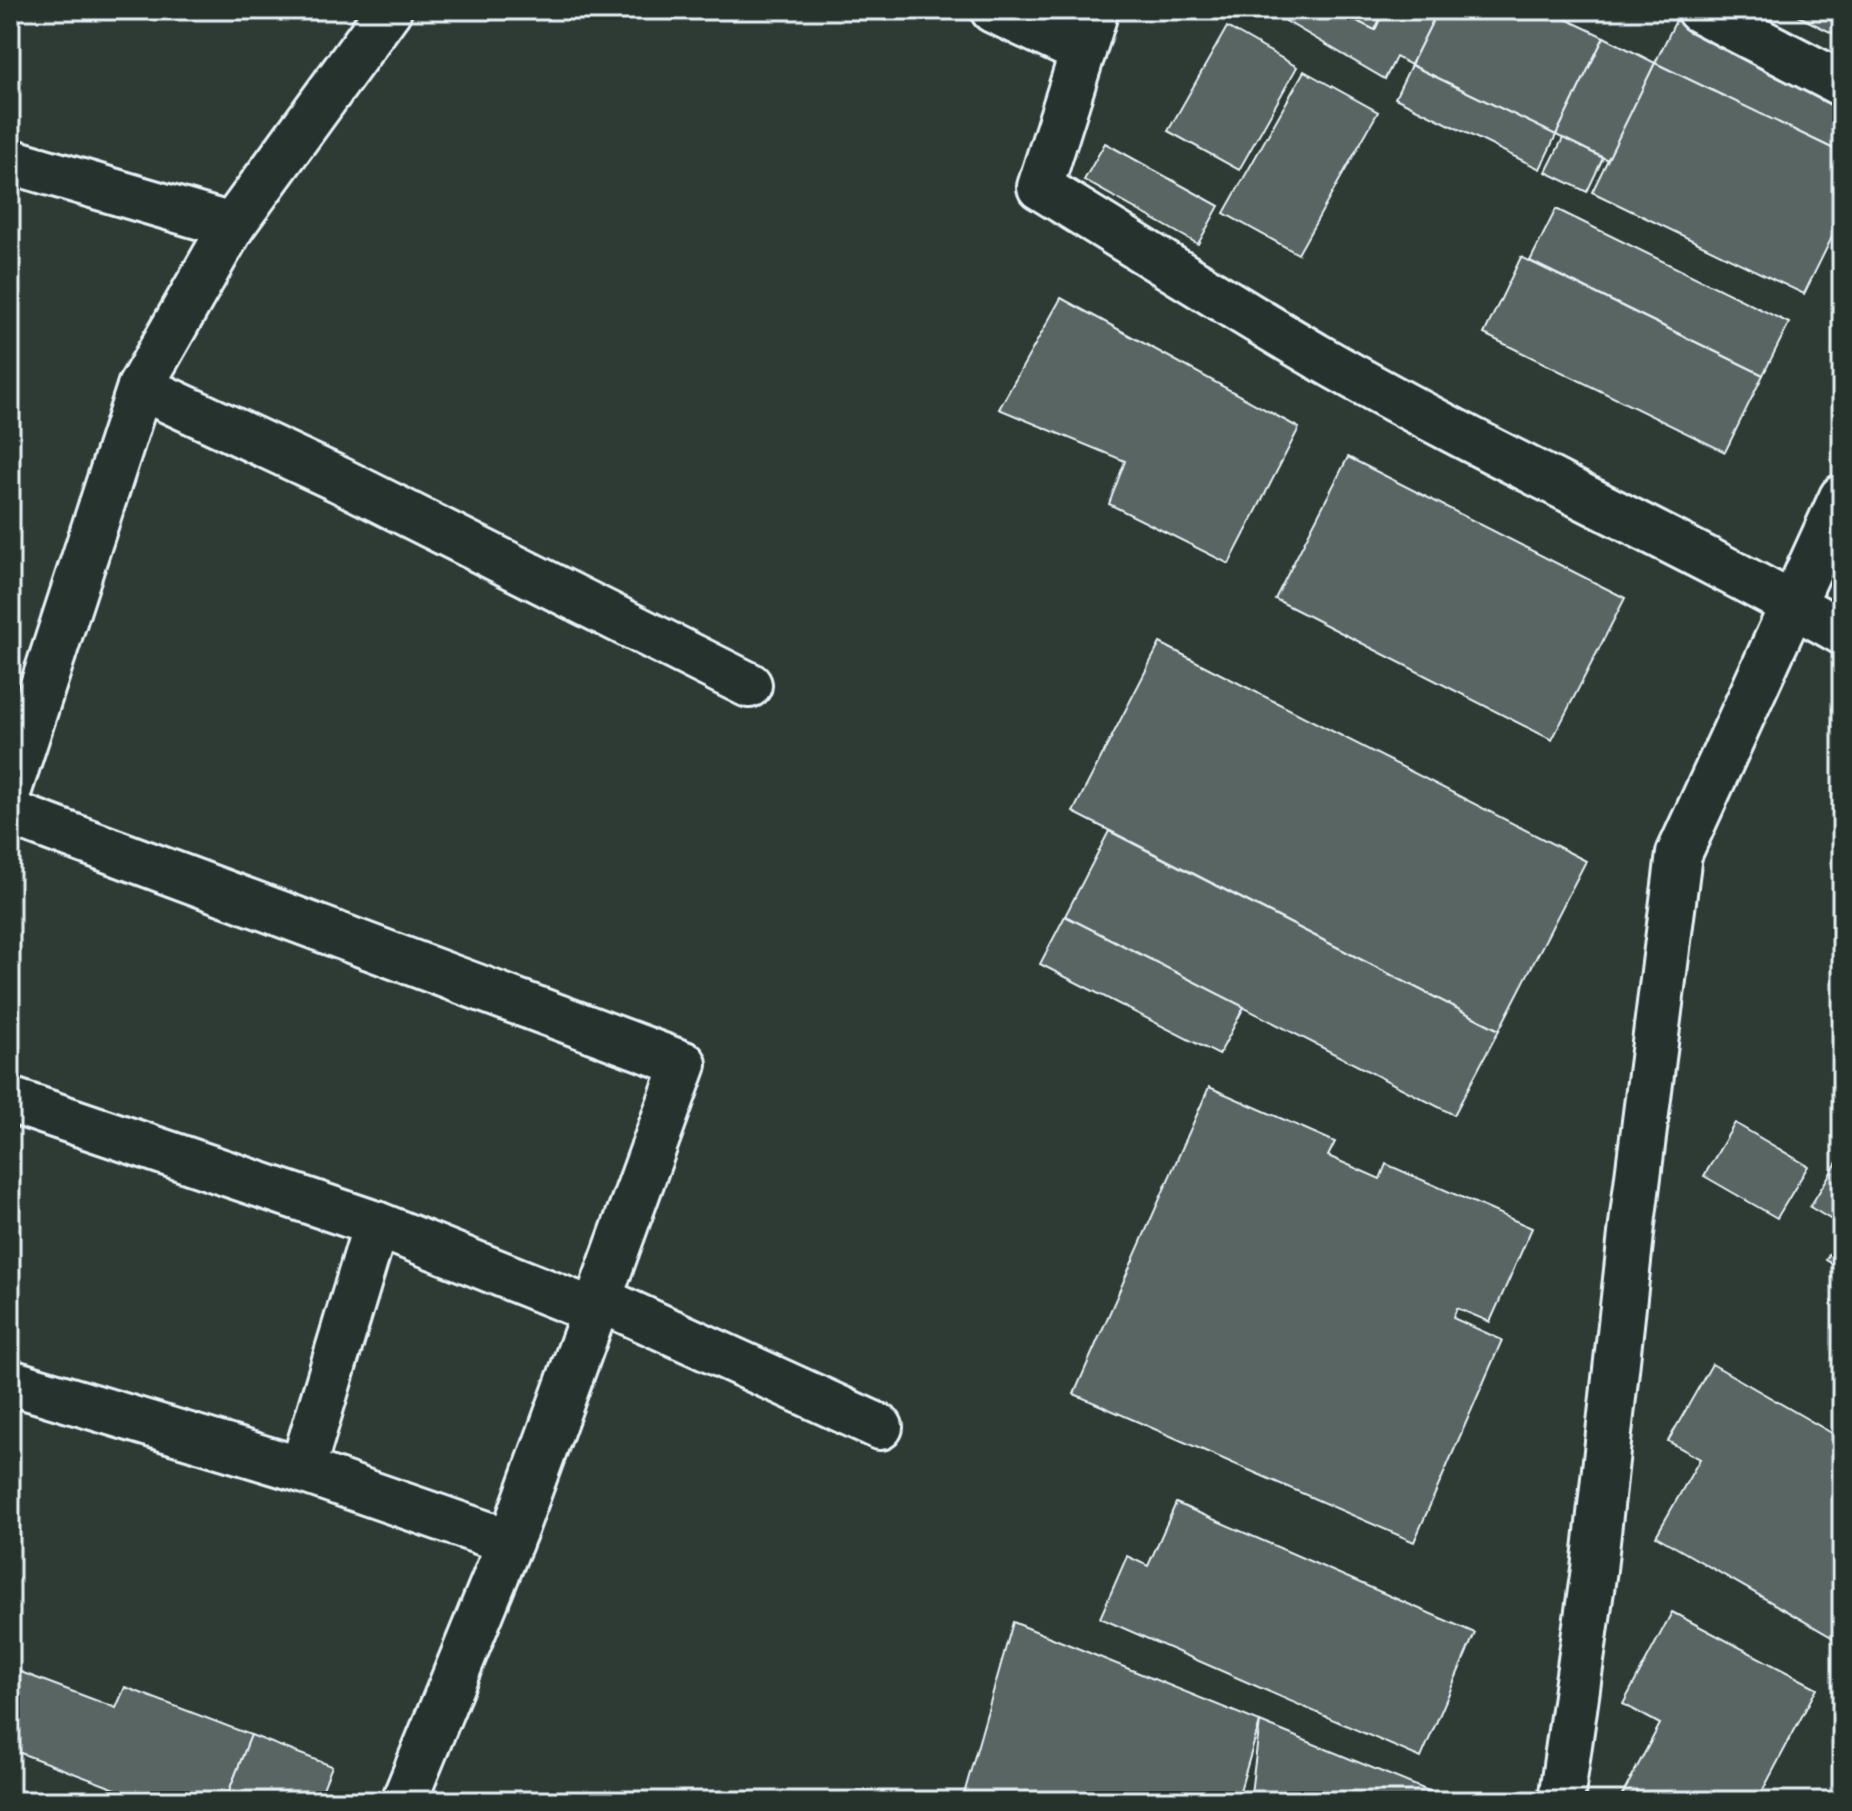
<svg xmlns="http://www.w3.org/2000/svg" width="1852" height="1811" viewBox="0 0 1852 1811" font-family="Caveat,sans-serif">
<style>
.building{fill:#596563;stroke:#e8f1f8;stroke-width:2}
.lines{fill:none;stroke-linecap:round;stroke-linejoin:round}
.minor-casing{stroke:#e8f1f8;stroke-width:50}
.minor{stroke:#26332d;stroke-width:44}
</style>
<rect width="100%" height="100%" fill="#2e3b35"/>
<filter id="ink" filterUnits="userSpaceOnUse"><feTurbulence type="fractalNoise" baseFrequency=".0125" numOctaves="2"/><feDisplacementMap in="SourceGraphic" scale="16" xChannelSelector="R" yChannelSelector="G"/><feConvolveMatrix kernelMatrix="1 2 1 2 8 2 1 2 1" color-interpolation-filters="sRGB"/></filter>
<g filter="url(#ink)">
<g class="building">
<polygon points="1267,10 1334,10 1375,30 1384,10 1438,10 1411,65 1396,57 1385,79"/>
<polygon points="1334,10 1384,10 1375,30"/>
<polygon points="1438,10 1547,10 1604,37 1556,135 1411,65"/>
<polygon points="1786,10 1842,10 1842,38"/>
<polygon points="1680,12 1842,90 1842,153 1655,63"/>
<polygon points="1227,27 1297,67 1239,170 1168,131"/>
<polygon points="1604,37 1655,63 1608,160 1556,135"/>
<polygon points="1655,63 1842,153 1842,217 1804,294 1592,192"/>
<polygon points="1411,65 1556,135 1540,169 1395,98"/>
<polygon points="1304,71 1378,112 1298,254 1224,213"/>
<polygon points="1563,138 1603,158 1587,192 1546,172"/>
<polygon points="1105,143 1219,206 1198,244 1084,180"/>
<polygon points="1556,209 1789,323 1763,375 1530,261"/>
<polygon points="1521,257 1763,375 1725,452 1484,334"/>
<polygon points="1061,298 1299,428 1229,564 1109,504 1125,461 999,409"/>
<polygon points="1348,457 1625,598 1552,740 1275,599"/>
<polygon points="1160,643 1586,861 1499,1030 1073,812"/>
<polygon points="1109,831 1499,1030 1454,1115 1065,916"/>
<polygon points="1065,916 1244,1007 1219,1055 1040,964"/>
<polygon points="1209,1087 1335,1142 1328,1156 1380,1179 1386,1164 1532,1228 1490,1322 1457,1308 1453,1318 1502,1340 1414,1542 1074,1394"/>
<polygon points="1735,1123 1808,1166 1777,1218 1704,1176"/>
<polygon points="1842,1154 1842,1226 1810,1207"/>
<polygon points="1842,1232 1842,1270 1826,1260"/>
<polygon points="1712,1364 1842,1439 1842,1643 1656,1536 1700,1459 1668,1441"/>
<polygon points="1176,1503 1475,1633 1421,1758 1100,1618 1127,1556 1148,1566"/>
<polygon points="1672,1612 1817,1688 1757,1801 1619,1801 1660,1724 1623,1704"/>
<polygon points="1013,1622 1260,1722 1237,1801 962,1801"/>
<polygon points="10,1668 116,1708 125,1687 251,1735 225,1801 147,1801 10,1749"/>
<polygon points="1260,1722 1453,1801 1250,1801"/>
<polygon points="251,1735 332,1766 318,1801 225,1801"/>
</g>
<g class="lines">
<g class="minor-casing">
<g id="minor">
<polyline points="993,10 1083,52"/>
<path d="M1096,10L1040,187C1133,244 1226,303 1320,358C1491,456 1671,536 1842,632"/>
<polyline points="1699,10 1842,84"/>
<polyline points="10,161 232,226"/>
<polyline points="140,387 338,479 749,685"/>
<polyline points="10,787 140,387 232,226 389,10"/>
<polyline points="10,813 684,1064 516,1527 404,1801"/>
<polyline points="10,1100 376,1224 594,1311"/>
<polyline points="599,1299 880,1427"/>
<polyline points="10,1382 302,1470 510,1542"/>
<polyline points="302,1470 376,1224"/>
<polyline points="1561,1801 1594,1569 1633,1216 1679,854 1842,497"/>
</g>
</g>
<use href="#minor" class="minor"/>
</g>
</g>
<rect width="1852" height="1811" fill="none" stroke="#26332d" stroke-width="40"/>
<rect x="20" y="20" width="1812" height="1771" fill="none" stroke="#e8f1f8" stroke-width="3" filter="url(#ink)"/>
</svg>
